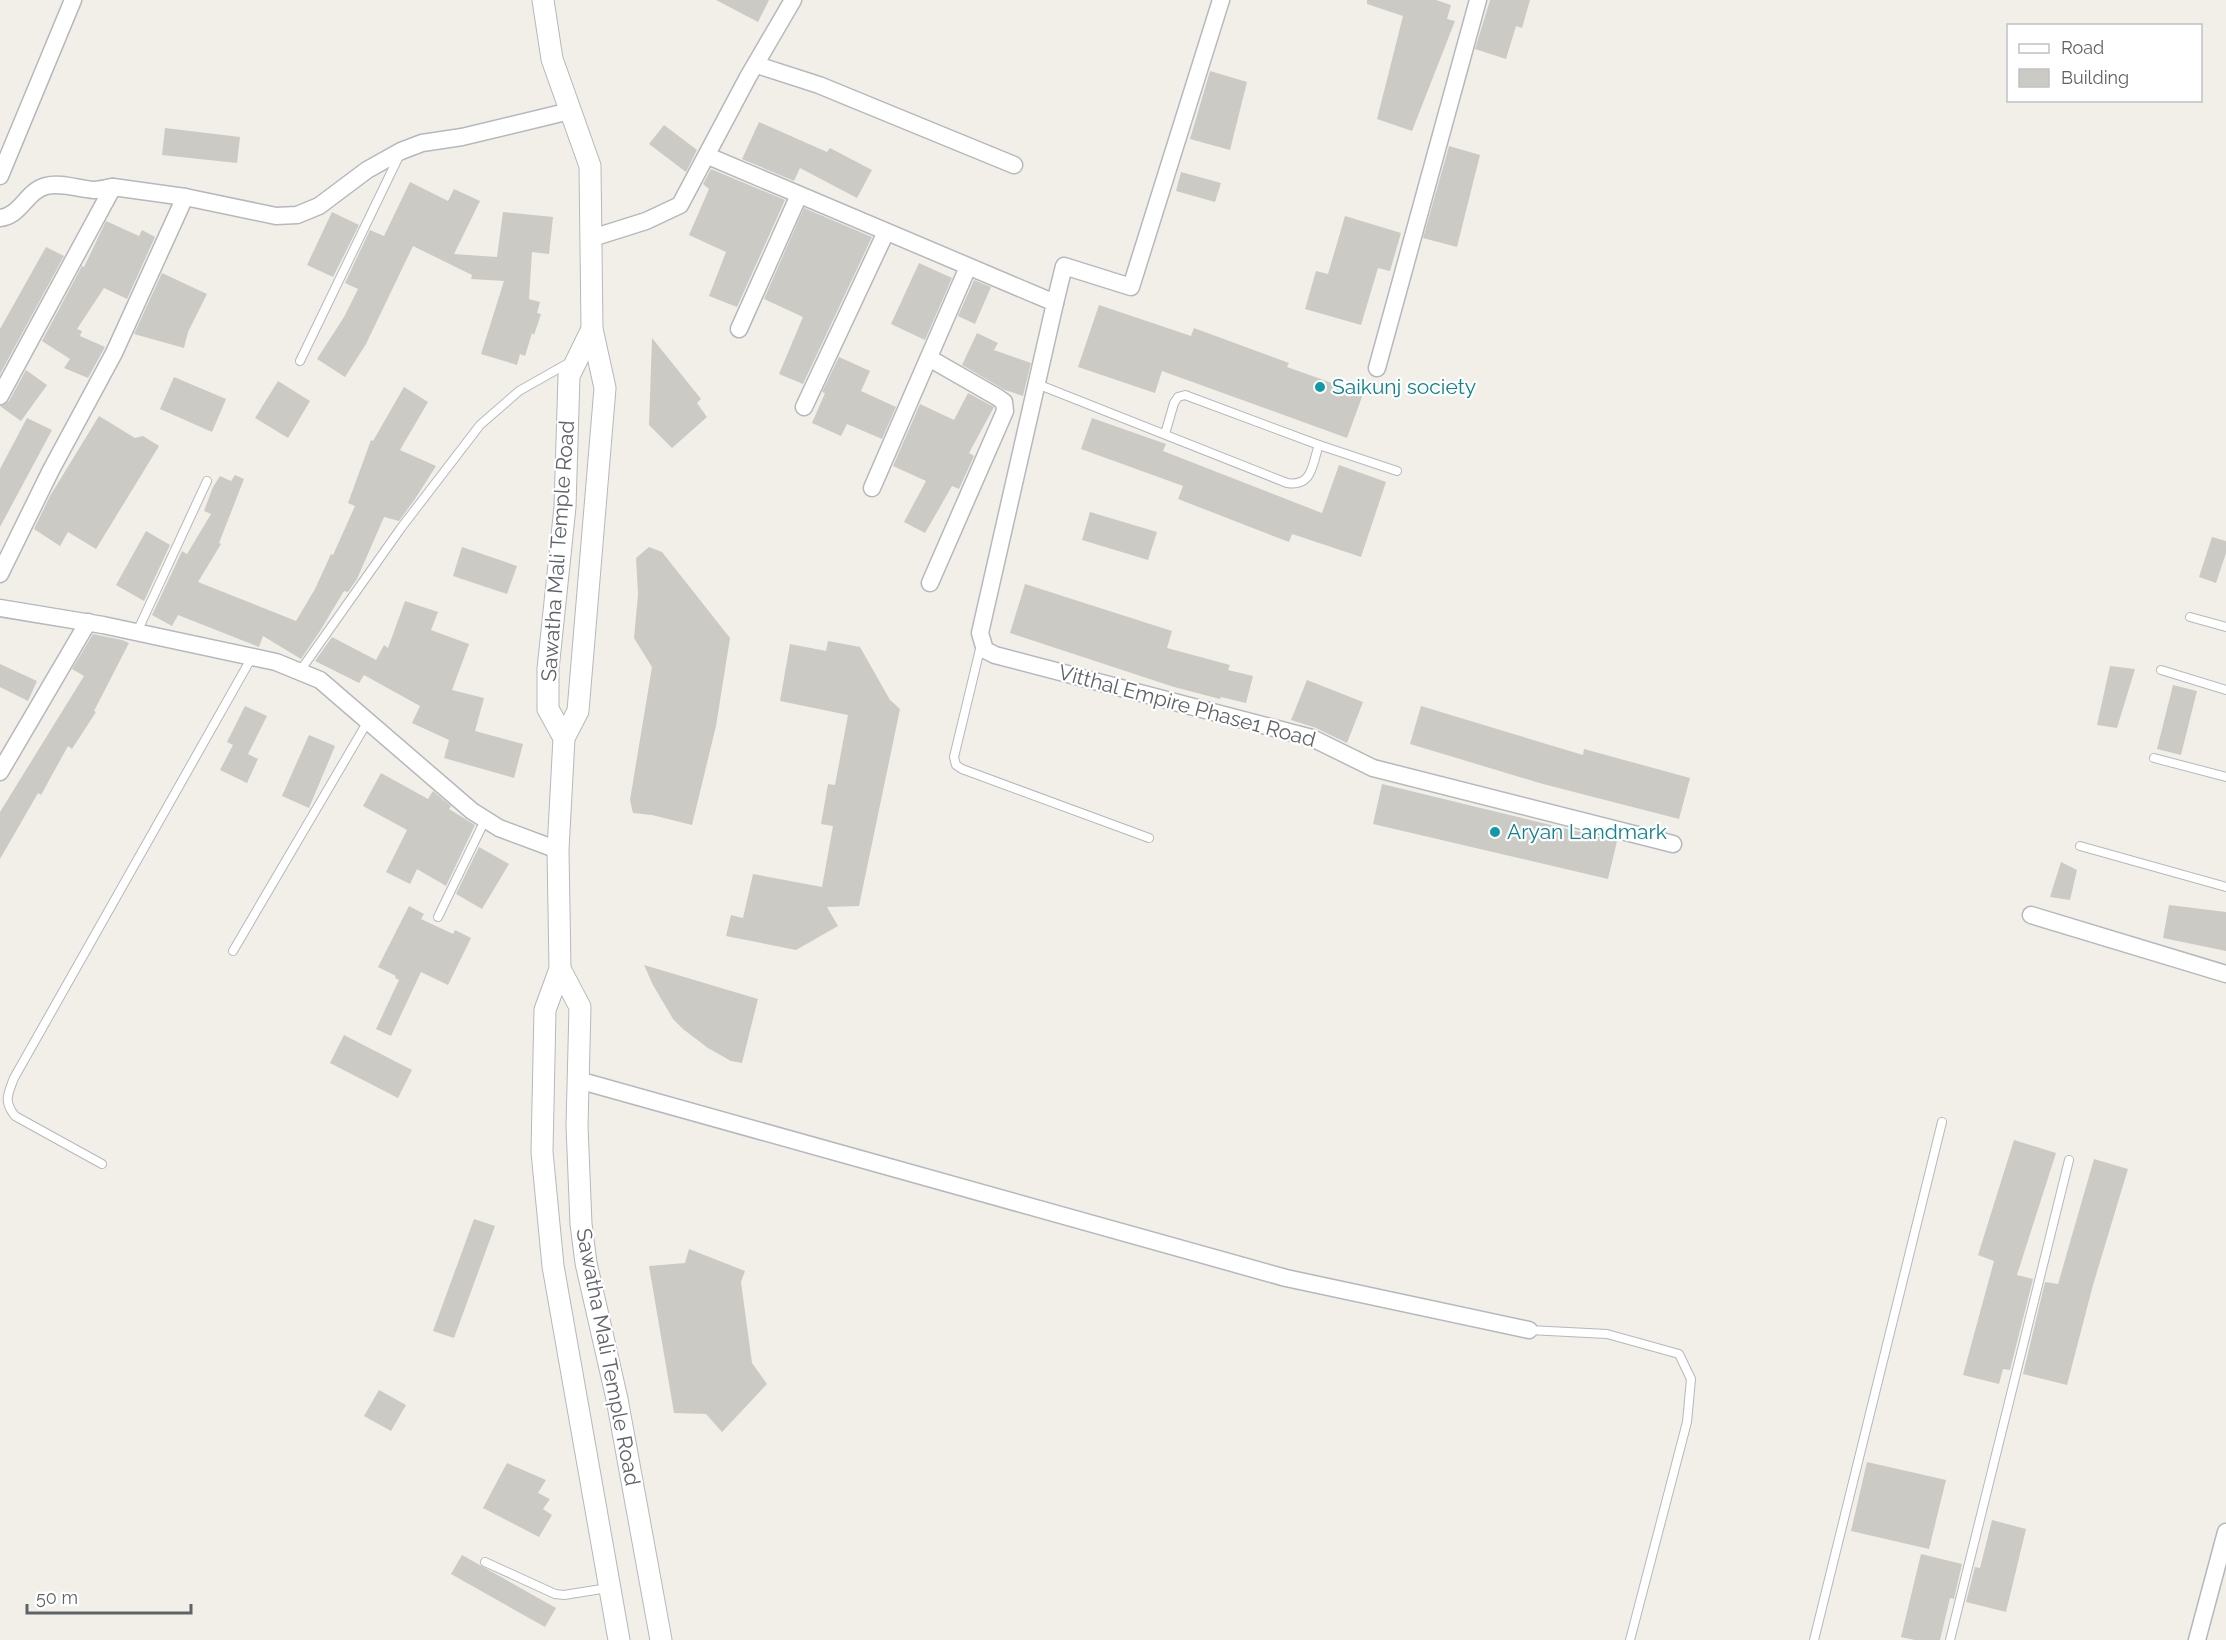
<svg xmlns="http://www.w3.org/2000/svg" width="2226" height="1640" viewBox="0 0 2226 1640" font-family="Raleway,sans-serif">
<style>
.building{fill:#cccac5}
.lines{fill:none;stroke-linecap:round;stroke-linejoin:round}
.service-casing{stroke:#b5b8bc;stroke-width:10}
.minor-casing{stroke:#b5b8bc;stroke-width:19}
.tertiary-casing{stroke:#b5b8bc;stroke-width:23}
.service{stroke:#fff;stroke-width:8}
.minor{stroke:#fff;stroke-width:16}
.tertiary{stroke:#fff;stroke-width:21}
.culture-dot{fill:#0f9aa8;stroke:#fff;stroke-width:2}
.labels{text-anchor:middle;stroke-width:4.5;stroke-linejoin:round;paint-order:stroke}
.culture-label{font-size:21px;fill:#0d838f;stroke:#fff;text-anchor:start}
.street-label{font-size:21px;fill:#5f6368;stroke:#fff}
</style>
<rect width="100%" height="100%" fill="#f1efe8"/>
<g class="building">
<polygon points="716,0 769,0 758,22"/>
<polygon points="1367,0 1436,0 1451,5 1447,19 1455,21 1412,131 1377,119 1403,16 1367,4"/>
<polygon points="1490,0 1530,0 1522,28 1516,26 1506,59 1475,49"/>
<polygon points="1210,71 1247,82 1230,150 1190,139"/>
<polygon points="759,122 827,152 830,148 872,170 857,198 800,168 794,181 742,159"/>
<polygon points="664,125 697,150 686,172 649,144"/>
<polygon points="165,128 240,137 237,163 162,155"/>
<polygon points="1449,146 1480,155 1457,247 1423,238"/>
<polygon points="711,169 785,200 737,307 709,296 726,252 689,235 709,189 703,184"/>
<polygon points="1181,172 1221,183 1215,202 1176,191"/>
<polygon points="410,182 448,201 454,189 480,201 454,254 497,257 503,212 553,217 549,254 532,252 529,299 540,302 537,313 541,314 534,335 532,333 525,356 520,354 517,365 481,354 504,281 471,279 472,275 413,246 366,344 345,377 317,359 344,317 358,289 345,283 370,230 384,236"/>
<polygon points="804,208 872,237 803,384 779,374 803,317 764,299"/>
<polygon points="332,212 359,225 333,277 307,265"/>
<polygon points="1345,216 1401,233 1390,271 1378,268 1361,325 1305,309 1316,271 1328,274"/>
<polygon points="106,221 139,236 142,230 155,237 127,299 104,288 77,329 82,331 80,336 105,347 88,378 64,368 70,359 42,341 82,266 84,267"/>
<polygon points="46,247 64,256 0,374 0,329"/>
<polygon points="919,263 952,278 925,340 891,324"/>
<polygon points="162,273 207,294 188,332 184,348 134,334"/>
<polygon points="974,280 991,287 975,324 958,316"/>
<polygon points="1099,305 1191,336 1194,328 1289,363 1287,367 1363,394 1347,438 1162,371 1155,393 1078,367"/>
<polygon points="977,333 998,343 994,350 1031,363 1023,396 1005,390 962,365"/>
<polygon points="652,338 701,399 697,403 707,417 672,448 649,425"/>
<polygon points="839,357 870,371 861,391 896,407 882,439 847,424 841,436 812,423 825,393 822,392"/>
<polygon points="26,370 47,385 21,421 0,406 9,401"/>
<polygon points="174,377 226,399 212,432 160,409"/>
<polygon points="278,381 310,401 288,438 255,418"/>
<polygon points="404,387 428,402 400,450 436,466 415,499 399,521 384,517 357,579 348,592 344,591 320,631 301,659 263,636 259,647 178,615 172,626 152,615 182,551 187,554 211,514 204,511 213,487 220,476 231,481 235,475 244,479 219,543 221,544 198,582 296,621 315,589 331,554 333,555 355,506 348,503 371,440 373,441"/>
<polygon points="968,393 994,407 969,453 974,456 959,489 952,486 925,533 904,522 926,481 893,466 920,404 954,420"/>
<polygon points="99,416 135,438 143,436 159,446 96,549 68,532 60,546 34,529 50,496"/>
<polygon points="27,418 52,430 0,527 0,469"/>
<polygon points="1092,418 1166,444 1163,451 1322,513 1339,465 1386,482 1361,557 1292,534 1289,542 1178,499 1183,486 1081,449"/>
<polygon points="1090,512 1157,532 1148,560 1082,540"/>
<polygon points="146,531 170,545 144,601 116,585"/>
<polygon points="2212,537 2226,541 2226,553 2216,583 2199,577"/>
<polygon points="462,547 517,566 507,594 453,576"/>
<polygon points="649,547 662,552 730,638 716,726 692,825 652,815 633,813 630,800 652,667 634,638 638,594 636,558"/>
<polygon points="1025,584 1172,631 1167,648 1230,665 1228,670 1253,676 1246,703 1221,697 1220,699 1174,687 1010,633"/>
<polygon points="405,601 438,612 431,630 469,644 452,690 484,698 475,731 523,744 514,778 444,758 449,740 412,723 420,706 364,675 359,683 315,661 332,637 376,660 384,645 388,648"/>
<polygon points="93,634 122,640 129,643 94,711 96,712 72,749 68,746 41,795 38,793 0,859 0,812 84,676 72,669"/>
<polygon points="828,641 860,647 890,700 900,709 859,906 827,907 838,926 796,950 726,936 731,915 743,918 753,874 822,887 833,826 821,824 828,784 835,785 848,715 780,701 790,644 826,651"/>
<polygon points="0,664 37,681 28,701 0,687"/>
<polygon points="2110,666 2135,669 2117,728 2097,725"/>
<polygon points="1307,680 1363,702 1347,743 1316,728 1291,720"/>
<polygon points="2173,685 2197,691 2181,755 2157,749"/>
<polygon points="245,706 267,716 248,754 258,759 247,783 220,770 233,745 227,742"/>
<polygon points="1421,706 1583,755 1584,749 1690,778 1679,819 1543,784 1410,744"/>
<polygon points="309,735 335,746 309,808 282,796"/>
<polygon points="381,773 428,799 433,791 451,806 449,809 475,825 446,886 417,869 410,884 386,872 407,830 363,806"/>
<polygon points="1382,784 1617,841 1608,879 1373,824"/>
<polygon points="479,847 509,864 482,909 456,894"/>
<polygon points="2061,862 2077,870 2070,900 2050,897"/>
<polygon points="2169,905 2226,912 2226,951 2163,938"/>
<polygon points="409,906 424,914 421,919 453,934 455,930 471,938 448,985 421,972 391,1036 376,1029 399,980 395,978 396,976 378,967"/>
<polygon points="644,965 758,999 742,1063 731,1061 708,1048 683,1029 673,1019 653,985"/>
<polygon points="344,1035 412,1070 398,1098 330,1063"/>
<polygon points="2014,1140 2056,1153 2017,1275 2033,1279 2010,1370 2003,1369 1999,1384 1963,1375 1994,1261 1978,1255"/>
<polygon points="2094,1159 2128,1169 2093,1285 2067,1385 2023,1374 2045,1282 2058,1284"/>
<polygon points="474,1219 495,1226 454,1338 433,1331"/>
<polygon points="689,1249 745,1271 741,1282 752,1363 767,1384 722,1432 706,1414 674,1413 649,1266 685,1263"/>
<polygon points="379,1390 406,1405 391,1431 364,1416"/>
<polygon points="1867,1462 1946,1480 1929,1549 1851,1531"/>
<polygon points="507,1463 546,1480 538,1493 550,1499 543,1509 552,1515 539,1537 483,1508"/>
<polygon points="1992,1520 2026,1529 2006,1612 1966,1602 1975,1567 1980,1568"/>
<polygon points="1921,1554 1962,1564 1954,1599 1950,1598 1940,1640 1915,1640 1901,1637"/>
<polygon points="462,1555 556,1608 545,1627 451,1574"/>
</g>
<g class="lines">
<g class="service-casing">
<g id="service">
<polyline points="300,361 400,154"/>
<path d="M1037,384L1287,483C1313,487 1312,464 1319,445"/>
<polyline points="1165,434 1174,403 1178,397 1185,395 1319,445 1397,471"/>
<polyline points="2190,617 2226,627"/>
<polyline points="137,632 207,481"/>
<polyline points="981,645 954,757 956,765 962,769 1149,838"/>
<polyline points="2161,670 2226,690"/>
<polyline points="300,671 401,528 480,425 519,391 572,361"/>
<polyline points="2154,758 2226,777"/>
<polyline points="2080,846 2226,887"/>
<polyline points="438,917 485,820"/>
<polyline points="233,951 368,721"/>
<path d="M102,1164L15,1116C3,1101 8,1094 14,1078L252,657"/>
<polyline points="1529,1330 1607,1334 1679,1354 1691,1379 1687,1422 1630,1640"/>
<polyline points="485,1562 555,1594 564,1595 608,1588"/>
<polyline points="1814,1640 1942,1122"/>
<polyline points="1950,1640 2069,1160"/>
</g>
</g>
<g class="minor-casing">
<g id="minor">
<polyline points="757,65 819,85 1014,165"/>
<polyline points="708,156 1055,303 1064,266 1131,287 1221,0"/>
<polyline points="0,176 73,0"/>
<path d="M0,218C21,216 26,191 46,186C61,182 78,189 94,190C100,190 106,188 113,187"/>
<polyline points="592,238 646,221 680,205 748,77 793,0"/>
<polyline points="1055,303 980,633 985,650 995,655 1312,738 1373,768 1673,844"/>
<polyline points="739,329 799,195"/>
<polyline points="929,358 997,397 1004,402 1005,411 930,583"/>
<polyline points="1377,368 1478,0"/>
<polyline points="0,396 113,187 185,197 276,216 297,215 319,206 367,170 401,151 422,143 462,137 570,111"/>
<polyline points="804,407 886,232"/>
<polyline points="872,488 968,267"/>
<polyline points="0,574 51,470 114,353 185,197"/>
<polyline points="0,608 103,625 276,662 320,680 472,811 499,828 558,850"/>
<polyline points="0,772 88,622"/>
<polyline points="2031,915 2226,974"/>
<polyline points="578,1080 1286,1278 1529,1330"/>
<polyline points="2197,1640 2226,1532"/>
</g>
</g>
<g class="tertiary-casing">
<g id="tertiary">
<polyline points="543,0 552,59 590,166 592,329 605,388 578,711 564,738 558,850 560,969 545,1010 542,1152 553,1266 619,1640"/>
<polyline points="564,738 548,709 548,669 565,507 569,376 592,329"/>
<polyline points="560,969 580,1007 577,1126 581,1224 586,1263 617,1399 661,1640"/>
</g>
</g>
<use href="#service" class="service"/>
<use href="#minor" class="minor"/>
<use href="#tertiary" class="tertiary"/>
</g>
<g class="culture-dot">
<circle cx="1320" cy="387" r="6"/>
<circle cx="1495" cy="832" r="6"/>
</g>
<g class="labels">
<g class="culture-label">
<text x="1332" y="394">Saikunj society</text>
<text x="1507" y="839">Aryan Landmark</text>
</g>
<g class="street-label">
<text transform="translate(558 551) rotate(-86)" y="7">Sawatha Mali Temple Road</text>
<text transform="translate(1187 706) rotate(15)" y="7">Vitthal Empire Phase1 Road</text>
<text transform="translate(608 1357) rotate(79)" y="7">Sawatha Mali Temple Road</text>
</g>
</g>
<rect x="2007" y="24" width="195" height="78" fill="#ffffff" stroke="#bfc1c3" stroke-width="1.5"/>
<rect x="2019" y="44" width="30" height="9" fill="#ffffff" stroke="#bfc1c3" stroke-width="1.5"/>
<text x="2061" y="54" font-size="18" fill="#5f6368">Road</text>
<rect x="2019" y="69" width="30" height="18" fill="#cccac5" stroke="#bfc1c3" stroke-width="1.5"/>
<text x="2061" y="84" font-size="18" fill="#5f6368">Building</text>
<path d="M27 1604v9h164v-9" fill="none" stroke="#5f6368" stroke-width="3"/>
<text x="36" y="1604" font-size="18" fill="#5f6368" stroke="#ffffff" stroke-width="4.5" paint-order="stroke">50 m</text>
</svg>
